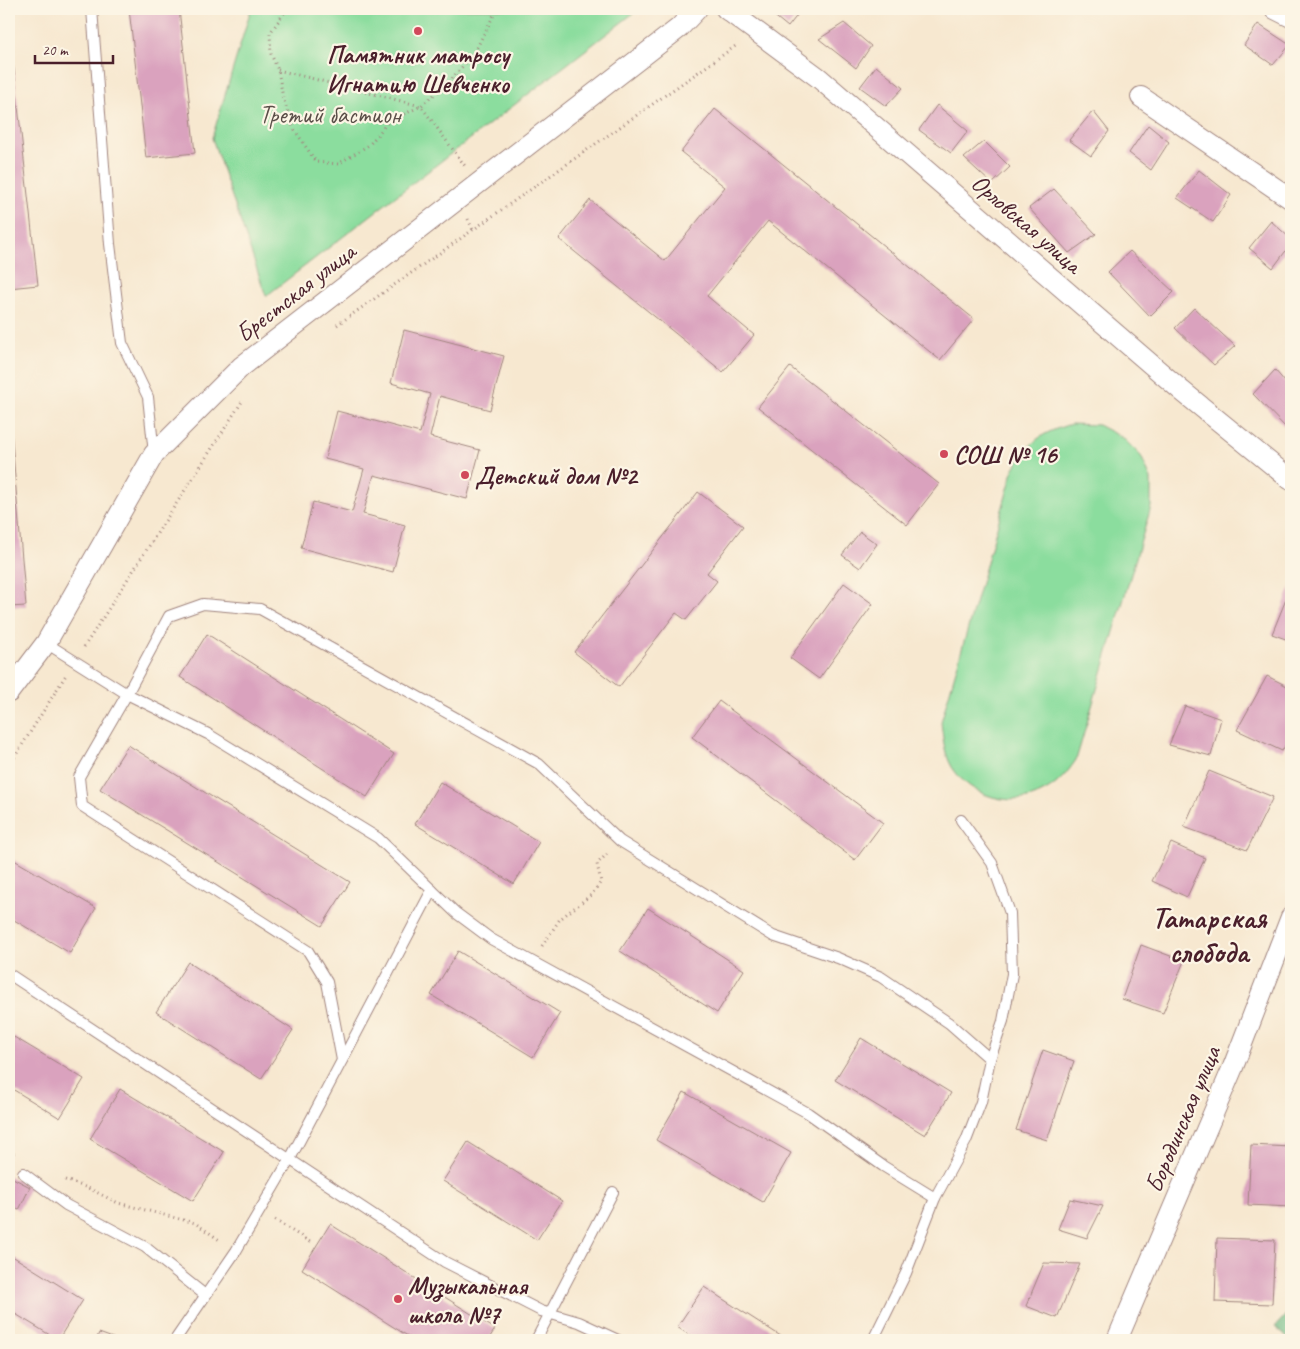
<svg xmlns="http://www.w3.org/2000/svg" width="1300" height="1349" viewBox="0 0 1300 1349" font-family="Caveat,sans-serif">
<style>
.green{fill:#8bdd9e;stroke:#6a7e64}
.forest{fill:#70bc85;stroke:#5d6e58}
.building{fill:#daa2be}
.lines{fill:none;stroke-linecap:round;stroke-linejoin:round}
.service-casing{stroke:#a0847e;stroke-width:12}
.minor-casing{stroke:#a0847e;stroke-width:22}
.path{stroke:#a0847e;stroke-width:3;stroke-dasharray:1 4;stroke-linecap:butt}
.service{stroke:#fff;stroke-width:10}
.minor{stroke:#fff;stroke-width:20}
.poi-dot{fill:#d1495b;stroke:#fcf5e5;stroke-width:2}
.labels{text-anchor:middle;stroke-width:4.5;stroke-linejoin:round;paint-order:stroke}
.poi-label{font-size:25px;font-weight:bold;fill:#4a1f2b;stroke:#fcf5e5;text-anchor:start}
.park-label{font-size:25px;fill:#5a4e48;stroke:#fcf5e5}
.street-label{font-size:25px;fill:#4a1f2b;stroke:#fcf5e5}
.district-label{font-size:30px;font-weight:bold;fill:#4a1f2b;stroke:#fcf5e5}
</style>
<rect width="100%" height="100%" fill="#fcf5e5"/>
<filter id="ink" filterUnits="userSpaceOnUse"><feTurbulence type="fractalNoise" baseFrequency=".02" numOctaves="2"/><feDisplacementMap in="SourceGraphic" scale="10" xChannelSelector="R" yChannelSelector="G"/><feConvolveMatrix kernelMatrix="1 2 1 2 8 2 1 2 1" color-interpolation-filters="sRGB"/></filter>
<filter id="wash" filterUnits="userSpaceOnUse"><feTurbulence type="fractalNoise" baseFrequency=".0096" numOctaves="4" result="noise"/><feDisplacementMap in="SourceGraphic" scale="20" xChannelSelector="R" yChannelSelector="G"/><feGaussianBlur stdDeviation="1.12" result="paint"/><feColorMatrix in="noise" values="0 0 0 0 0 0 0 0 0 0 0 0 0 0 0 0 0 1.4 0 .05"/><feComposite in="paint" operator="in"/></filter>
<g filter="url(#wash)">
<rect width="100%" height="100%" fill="#f7e8d0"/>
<g class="green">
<polygon points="251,9 630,9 635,12 266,296 212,138"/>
<path d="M1071,424L1098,425L1123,438L1141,456L1151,479V507L1076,760C1067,773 1058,785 1043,792C1013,809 970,797 952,767C944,753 943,738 941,722L1014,468C1032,440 1039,434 1071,424Z"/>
</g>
<polygon class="forest" points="1291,1309 1291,1340 1290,1340 1275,1327"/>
<g id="blocks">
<g class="building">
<polygon points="129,9 179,9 195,153 146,158"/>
<polygon points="766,9 802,9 788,27"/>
<polygon points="844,23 871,46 856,68 819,39"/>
<polygon points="1258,24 1290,45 1273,65 1244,45"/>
<polygon points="9,26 38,285 9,288"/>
<polygon points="876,66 903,88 886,106 860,87"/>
<polygon points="937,105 968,131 951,153 919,130"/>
<polygon points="715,109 974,319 940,360 768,221 707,296 754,335 723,372 559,239 590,200 665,261 725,187 681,152"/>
<polygon points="1093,111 1109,131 1091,156 1069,140"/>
<polygon points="1148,125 1169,142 1151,170 1129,153"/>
<polygon points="984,141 1010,167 992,184 964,158"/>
<polygon points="1199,170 1231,195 1213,222 1177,198"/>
<polygon points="1054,189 1096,234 1069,253 1029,208"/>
<polygon points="1271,221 1291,239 1291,244 1273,268 1249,248"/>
<polygon points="1130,251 1174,292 1150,316 1108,272"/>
<polygon points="1194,308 1235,346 1214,365 1175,328"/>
<polygon points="404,330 504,356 490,410 440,396 430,437 480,450 467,499 374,475 363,514 405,525 393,572 301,548 313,502 352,512 364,469 325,459 337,411 420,433 430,394 391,383"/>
<polygon points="790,367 939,484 907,525 758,407"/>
<polygon points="1275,370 1291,389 1291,433 1253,394"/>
<polygon points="9,406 26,606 9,607"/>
<polygon points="698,492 743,526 707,573 717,581 686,620 676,613 619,687 574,652"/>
<polygon points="860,532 877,544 860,568 842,555"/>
<polygon points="844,583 873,604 819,679 790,658"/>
<polygon points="1291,587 1291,641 1272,634"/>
<polygon points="207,634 394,754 367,797 180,677"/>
<polygon points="1267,676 1291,688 1291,735 1282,751 1237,730"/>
<polygon points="719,701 883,823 855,860 692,737"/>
<polygon points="1185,706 1221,719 1211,756 1169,745"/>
<polygon points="128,745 350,882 322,926 100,789"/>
<polygon points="1209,771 1273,797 1247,850 1184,827"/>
<polygon points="440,782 539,842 514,884 415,824"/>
<polygon points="1171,843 1205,858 1187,897 1152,881"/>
<polygon points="9,857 96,908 70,953 9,917"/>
<polygon points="648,908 744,970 717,1013 620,951"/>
<polygon points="1141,945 1184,961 1163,1013 1122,999"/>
<polygon points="458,951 560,1013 533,1057 431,995"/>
<polygon points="188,962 293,1030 261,1079 156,1012"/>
<polygon points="14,1037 84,1079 60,1118 9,1087 9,1045"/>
<polygon points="861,1038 951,1093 925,1135 835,1080"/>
<polygon points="1043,1050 1074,1061 1047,1140 1016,1130"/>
<polygon points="120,1089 224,1152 193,1201 90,1139"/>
<polygon points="684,1092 791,1153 763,1202 656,1140"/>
<polygon points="468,1142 562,1201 537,1240 443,1181"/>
<polygon points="1251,1145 1291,1147 1291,1207 1248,1205"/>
<polygon points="9,1176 30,1187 19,1210 9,1205"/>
<polygon points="1070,1199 1103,1206 1087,1238 1058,1229"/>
<polygon points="330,1224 495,1329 488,1340 414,1340 302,1269"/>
<polygon points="1217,1238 1275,1240 1272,1304 1215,1302"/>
<polygon points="9,1254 83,1300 58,1340 9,1310"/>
<polygon points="1044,1263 1080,1264 1057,1318 1026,1306"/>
<polygon points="704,1287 787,1340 697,1340 677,1327"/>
<polygon points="99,1333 118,1340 96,1340"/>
</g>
</g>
</g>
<g filter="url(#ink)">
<use href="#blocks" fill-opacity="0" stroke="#a0847e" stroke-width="1"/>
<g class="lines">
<g class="service-casing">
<g id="service">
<polyline points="92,9 110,244 122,343 148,397 154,454"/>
<polyline points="46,643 127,694 79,777 82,806 308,951 327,982 342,1060"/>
<polyline points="432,890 456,913 491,939 808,1113 883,1166 935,1198"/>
<polyline points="9,974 445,1262 541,1311 579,1322 618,1340"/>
<polyline points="23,1173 66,1205 145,1247 205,1295"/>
<polyline points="175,1340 236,1251 290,1159 432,890 378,838 208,734 127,694 169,616 203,604 260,609 539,764 620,841 773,936 838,958 881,977 949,1023 990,1059"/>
<polyline points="536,1340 613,1192"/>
<polyline points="873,1340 906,1273 935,1198 966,1141 981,1102 990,1059 1003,1021 1012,974 1010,913 992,863 961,820"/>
</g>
</g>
<g class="minor-casing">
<g id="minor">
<polyline points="726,9 819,78 1182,391 1291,480"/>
<polyline points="1275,9 1291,17"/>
<polyline points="1141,97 1291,199"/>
<polyline points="9,692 46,643 154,454 241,367 679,28 697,9"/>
<polyline points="1117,1340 1233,1067 1291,917"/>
</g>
</g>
<g class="path">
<polyline points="287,9 270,33 271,54 278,70 283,98 294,129 316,162 338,164 369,145 388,122 421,106 450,81 474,53 497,9"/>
<polyline points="278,70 421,106 465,166"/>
<polyline points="468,219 473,230"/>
<polyline points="337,325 737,45"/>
<polyline points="84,647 243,400"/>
<polyline points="9,766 66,675"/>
<polyline points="542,946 560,919 591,895 601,882 597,864 607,854"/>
<polyline points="9,1151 17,1156"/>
<polyline points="65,1180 88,1188 118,1203 195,1223 221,1241"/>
<polyline points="275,1220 313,1244"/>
</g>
<use href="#service" class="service"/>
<use href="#minor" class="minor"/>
</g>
</g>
<g class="poi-dot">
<circle cx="418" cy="31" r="5"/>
<circle cx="944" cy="454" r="5"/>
<circle cx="465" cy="475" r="5"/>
<circle cx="398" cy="1299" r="5"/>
</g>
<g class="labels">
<g class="poi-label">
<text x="418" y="63" text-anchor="middle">Памятник матросу<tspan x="418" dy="29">Игнатию Шевченко</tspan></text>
<text x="954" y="463">СОШ № 16</text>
<text x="475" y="484">Детский дом №2</text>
<text x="408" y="1294">Музыкальная<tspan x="408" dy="29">школа №7</tspan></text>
</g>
<g class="park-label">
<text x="330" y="123">Третий бастион</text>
</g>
<g class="street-label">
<text transform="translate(1027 223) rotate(41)" y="9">Орловская улица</text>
<text transform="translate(295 292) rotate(-38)" y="9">Брестская улица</text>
<text transform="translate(1182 1119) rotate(-67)" y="9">Бородинская улица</text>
</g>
<g class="district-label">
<text x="1209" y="928">Татарская<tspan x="1209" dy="34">слобода</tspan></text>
</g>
</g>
<rect width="1300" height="1349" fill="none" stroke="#fcf5e5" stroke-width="30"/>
<path d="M35 55v8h78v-8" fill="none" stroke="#4a1f2b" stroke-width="2.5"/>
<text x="42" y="55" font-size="15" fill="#4a1f2b" stroke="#fcf5e5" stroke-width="4" paint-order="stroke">20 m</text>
</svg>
